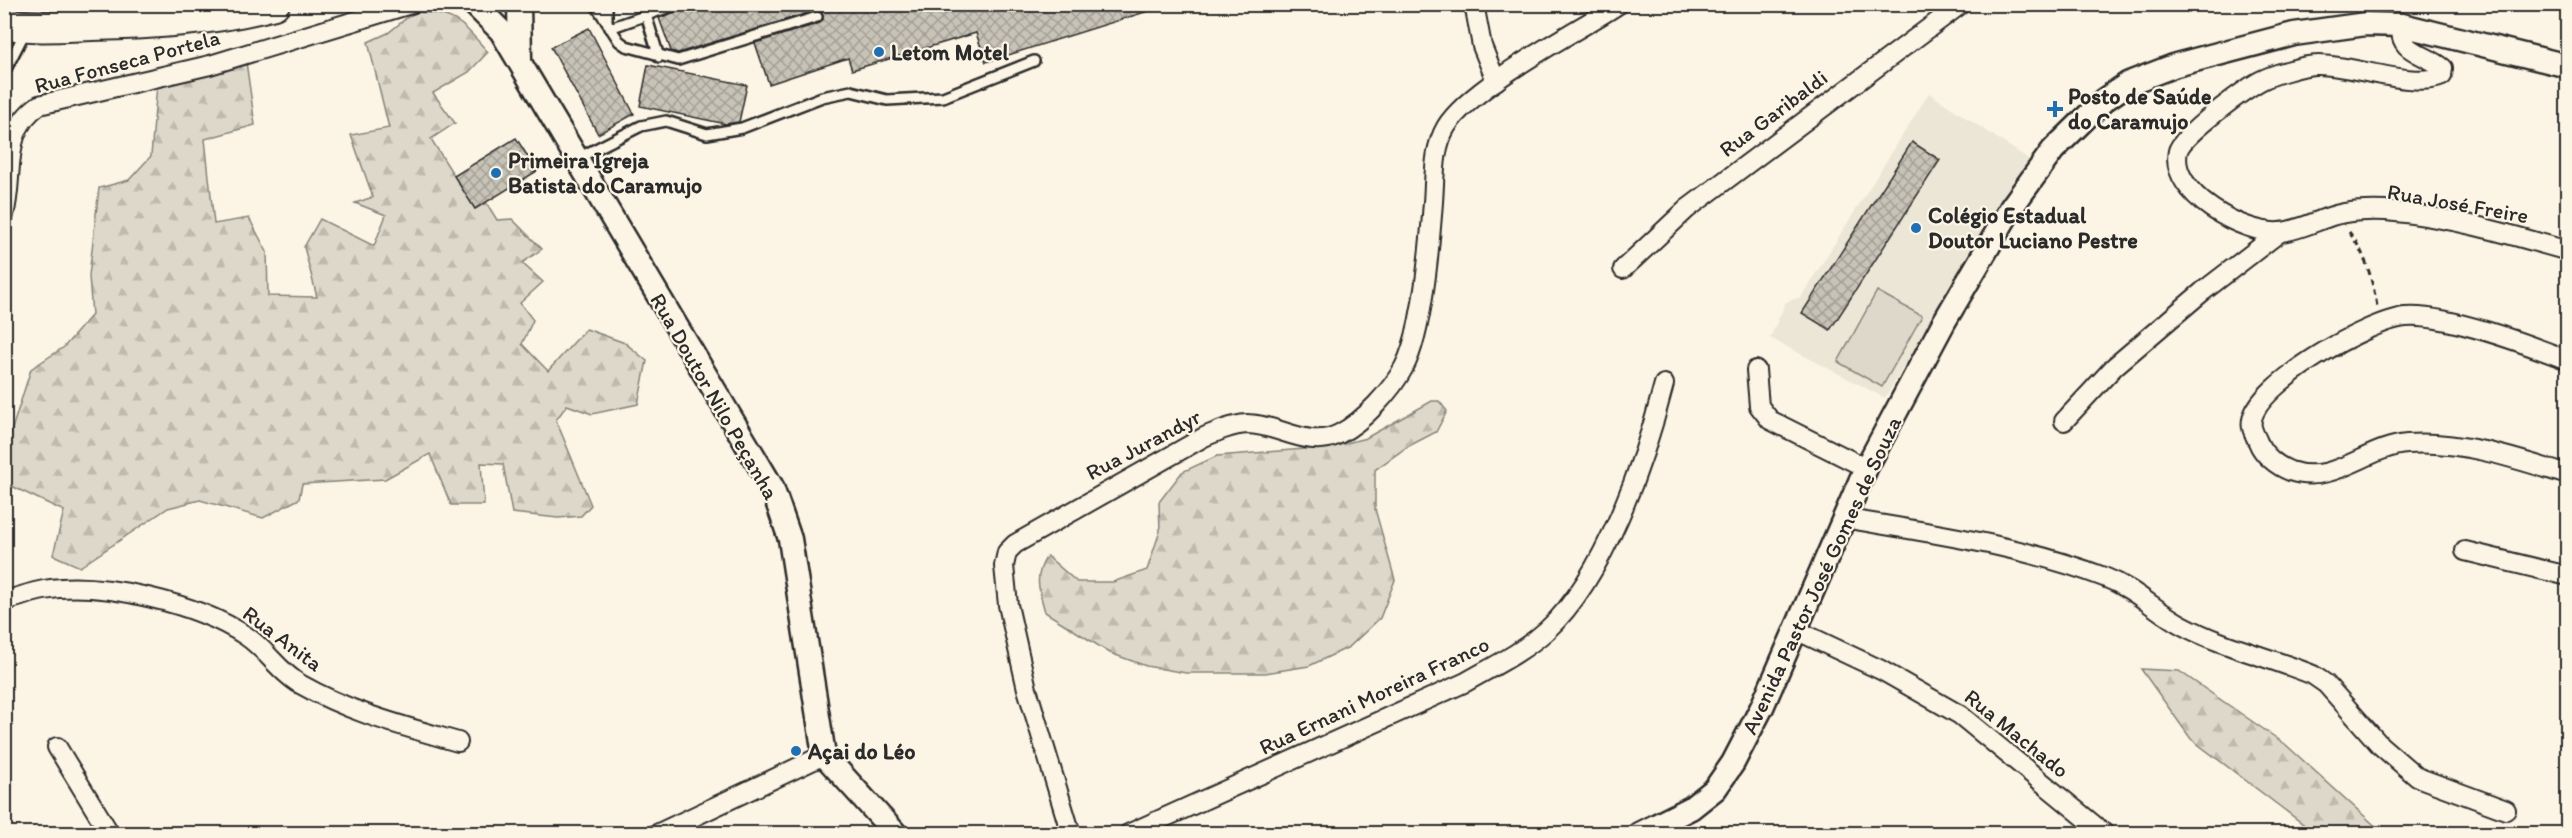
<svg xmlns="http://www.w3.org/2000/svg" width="2572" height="838" viewBox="0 0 2572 838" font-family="Itim,sans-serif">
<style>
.built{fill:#ece6d7}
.forest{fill:url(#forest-firs);stroke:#84827a;stroke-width:1.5}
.park{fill:#ded8ca;stroke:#84827a;stroke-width:1.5}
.building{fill:url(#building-cross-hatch);stroke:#2b2b2b;stroke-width:1.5}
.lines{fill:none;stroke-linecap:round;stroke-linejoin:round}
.service-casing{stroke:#2b2b2b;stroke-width:14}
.minor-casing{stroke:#2b2b2b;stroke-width:22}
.tertiary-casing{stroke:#2b2b2b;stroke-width:27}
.trunk-casing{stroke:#2b2b2b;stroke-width:34}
.path{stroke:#2b2b2b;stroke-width:3;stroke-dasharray:6 4.5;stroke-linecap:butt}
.service{stroke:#fcf5e5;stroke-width:9}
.minor{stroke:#fcf5e5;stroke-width:18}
.tertiary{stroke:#fcf5e5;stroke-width:22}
.trunk{stroke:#fcf5e5;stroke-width:30}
.poi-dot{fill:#1f6fb2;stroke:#fcf5e5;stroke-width:2}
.labels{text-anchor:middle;stroke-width:4.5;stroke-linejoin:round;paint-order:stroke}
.poi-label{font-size:22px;font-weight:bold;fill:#2b2b2b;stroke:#fcf5e5;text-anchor:start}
.street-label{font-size:22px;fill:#2b2b2b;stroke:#fcf5e5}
</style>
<defs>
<pattern id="forest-firs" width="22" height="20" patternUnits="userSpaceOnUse" patternTransform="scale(1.5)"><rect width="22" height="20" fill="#ded8ca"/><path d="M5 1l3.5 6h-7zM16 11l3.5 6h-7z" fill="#bfbaae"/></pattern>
<pattern id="building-cross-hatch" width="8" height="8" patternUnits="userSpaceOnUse" patternTransform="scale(1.5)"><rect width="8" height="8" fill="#c8c3b7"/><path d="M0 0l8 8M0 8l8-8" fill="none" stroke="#a39f95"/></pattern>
</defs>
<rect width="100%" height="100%" fill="#fcf5e5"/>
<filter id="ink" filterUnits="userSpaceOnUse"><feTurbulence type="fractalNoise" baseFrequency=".0167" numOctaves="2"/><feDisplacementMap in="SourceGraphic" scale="12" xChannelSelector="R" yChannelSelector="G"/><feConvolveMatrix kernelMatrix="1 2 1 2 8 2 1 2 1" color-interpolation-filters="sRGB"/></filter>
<g filter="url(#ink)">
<polygon class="built" points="1929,93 2030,160 1885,398 1770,338 1786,302 1801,297"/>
<g class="forest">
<path d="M414,12C455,12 462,23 488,52L469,72L433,93L455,123L431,139L475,209L486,202L497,220L512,219L542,249L522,263L543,282L520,303L533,320L522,344L548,371L586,329L625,343L647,361L638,404L592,414L567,405L556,420L591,505L581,516L558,518L512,513L503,464L481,463L484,505H451L430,454L385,479L302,484L299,499L263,518L200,500L168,508L80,567L53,555L64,511L5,483L4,454L31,369L64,347L92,315L89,276L99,188L129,180L151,156L157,85L246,62L255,125L205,139L214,224L249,218L267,252L268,296L317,297L304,247L320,219L374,246L386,215L355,203L373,197L351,135L389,128L368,42L388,33Z"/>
<path d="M1432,401H1439L1447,411L1436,432L1407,447L1375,470V509L1395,580L1380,618L1349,647L1309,666L1265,673H1186L1146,666L1110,653L1045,612C1039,589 1033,578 1047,556L1077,582H1113L1147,570L1160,531L1159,502L1182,472L1217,456L1331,447L1366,438Z"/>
<polygon points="2141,669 2179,671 2285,744 2383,833 2315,833 2191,739"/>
</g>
<polygon class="park" points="1877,291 1922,316 1882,387 1838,362"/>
<g class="building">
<polygon points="685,4 1157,4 1158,8 986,62 976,33 852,70 848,58 769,84 755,43 820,23 823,19 822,12 815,11 678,53 671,51 659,18 681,10"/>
<polygon points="589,28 634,114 598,134 551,47"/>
<polygon points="648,65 747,85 739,122 726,124 640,106"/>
<polygon points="516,138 537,171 475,209 454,176"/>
<polygon points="1912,142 1940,160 1830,330 1802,313"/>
</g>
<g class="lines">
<g class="service-casing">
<g id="service">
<polyline points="595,4 619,41 626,46 678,60 817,17"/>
<polyline points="646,15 659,57"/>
<polyline points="607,22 607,4"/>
<polyline points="610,28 678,4"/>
<polyline points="4,73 25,32"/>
<polyline points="578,158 641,126 666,121 707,134 742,128 822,97 851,91 887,100 943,97 1034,61"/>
</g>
</g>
<g class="minor-casing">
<g id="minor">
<polyline points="1474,4 1482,46 1496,81"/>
<path d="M2402,25C2396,52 2425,53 2443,68L2442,76C2414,89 2350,64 2317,65C2304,65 2271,75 2260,81C2244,90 2182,135 2178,151C2168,193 2244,235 2280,232C2297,231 2316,221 2332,216C2347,211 2370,210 2386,211C2447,216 2509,234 2568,251"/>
<path d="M4,215C15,173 0,132 39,105L210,65L411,4"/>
<polyline points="1623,269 1687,209 1961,4"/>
<path d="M2568,360C2529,345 2445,313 2405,317C2368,321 2258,383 2252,420C2250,428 2255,435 2258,442C2263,455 2277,466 2290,471C2334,486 2366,447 2407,444C2460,440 2517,459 2568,475"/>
<polyline points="1756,370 1759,406 1770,420 1866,468"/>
<polyline points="2064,421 2115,366 2202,292 2280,232"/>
<path d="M1843,518C1931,533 2020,545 2104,577C2136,589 2154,610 2182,625C2223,647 2269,657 2313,675L2326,684L2380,745L2417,777L2506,810"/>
<polyline points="2465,551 2568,576"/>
<path d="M4,601C17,598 31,592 44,590C101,580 199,604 246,636C266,649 279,672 300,684C351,713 403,726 458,742"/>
<polyline points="1796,630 1881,670 1960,715 2105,834"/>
<polyline points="57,747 110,834"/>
<polyline points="657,834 824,755"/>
<path d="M1071,834L1027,689L1008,605L1004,566L1007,552L1015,544L1204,437C1218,431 1232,425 1247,424C1279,424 1308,450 1339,434C1363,422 1392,390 1404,367C1423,332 1430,243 1433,202C1435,177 1433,149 1446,127C1471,86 1576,32 1619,4"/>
<path d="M1128,834L1466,682C1494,666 1523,652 1547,630C1605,577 1645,459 1664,384"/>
</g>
</g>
<g class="tertiary-casing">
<g id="tertiary">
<polyline points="474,4 501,31 772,487 790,539 824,755 896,834"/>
<polyline points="519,4 520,59"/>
<polyline points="1639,834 1691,808 1715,789 1733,763 1762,707 1866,468 1944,322 2011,208 2053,150 2104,100 2129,83 2176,65 2294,34 2366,24 2402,25 2568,66"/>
</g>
</g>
<g class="trunk-casing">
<path id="trunk" d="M4,24C34,28 62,26 92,25C154,24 214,20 274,4"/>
</g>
<path class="path" d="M2349,232C2366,254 2372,279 2377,306"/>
<use href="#service" class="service"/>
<use href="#minor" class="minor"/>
<use href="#tertiary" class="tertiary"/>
<use href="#trunk" class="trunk"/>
</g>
</g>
<g class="poi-dot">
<circle cx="879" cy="52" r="6"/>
<path d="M2052 100h6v6h6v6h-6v6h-6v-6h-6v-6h6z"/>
<circle cx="496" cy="173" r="6"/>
<circle cx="1916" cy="228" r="6"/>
<circle cx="796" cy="751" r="6"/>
</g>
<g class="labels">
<g class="poi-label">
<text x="891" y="60">Letom Motel</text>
<text x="2068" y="104">Posto de Saúde<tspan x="2068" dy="25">do Caramujo</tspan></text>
<text x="508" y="168">Primeira Igreja<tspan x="508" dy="25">Batista do Caramujo</tspan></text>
<text x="1928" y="223">Colégio Estadual<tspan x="1928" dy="25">Doutor Luciano Pestre</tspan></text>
<text x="808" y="759">Açai do Léo</text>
</g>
<g class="street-label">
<text transform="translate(127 61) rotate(-15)" y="8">Rua Fonseca Portela</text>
<text transform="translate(1773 113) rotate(-37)" y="8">Rua Garibaldi</text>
<text transform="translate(2458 203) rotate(10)" y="8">Rua José Freire</text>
<text transform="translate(715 396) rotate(60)" y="8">Rua Doutor Nilo Peçanha</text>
<text transform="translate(1143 444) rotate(-28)" y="8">Rua Jurandyr</text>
<text transform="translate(1821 575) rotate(-65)" y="8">Avenida Pastor José Gomes de Souza</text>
<text transform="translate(283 638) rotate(37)" y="8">Rua Anita</text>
<text transform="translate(1374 695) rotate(-25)" y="8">Rua Ernani Moreira Franco</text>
<text transform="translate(2017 733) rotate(39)" y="8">Rua Machado</text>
</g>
</g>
<rect width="2572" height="838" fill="none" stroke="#fcf5e5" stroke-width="24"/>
<rect x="12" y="12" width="2548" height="814" fill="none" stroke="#2b2b2b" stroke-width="2" filter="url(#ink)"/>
</svg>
